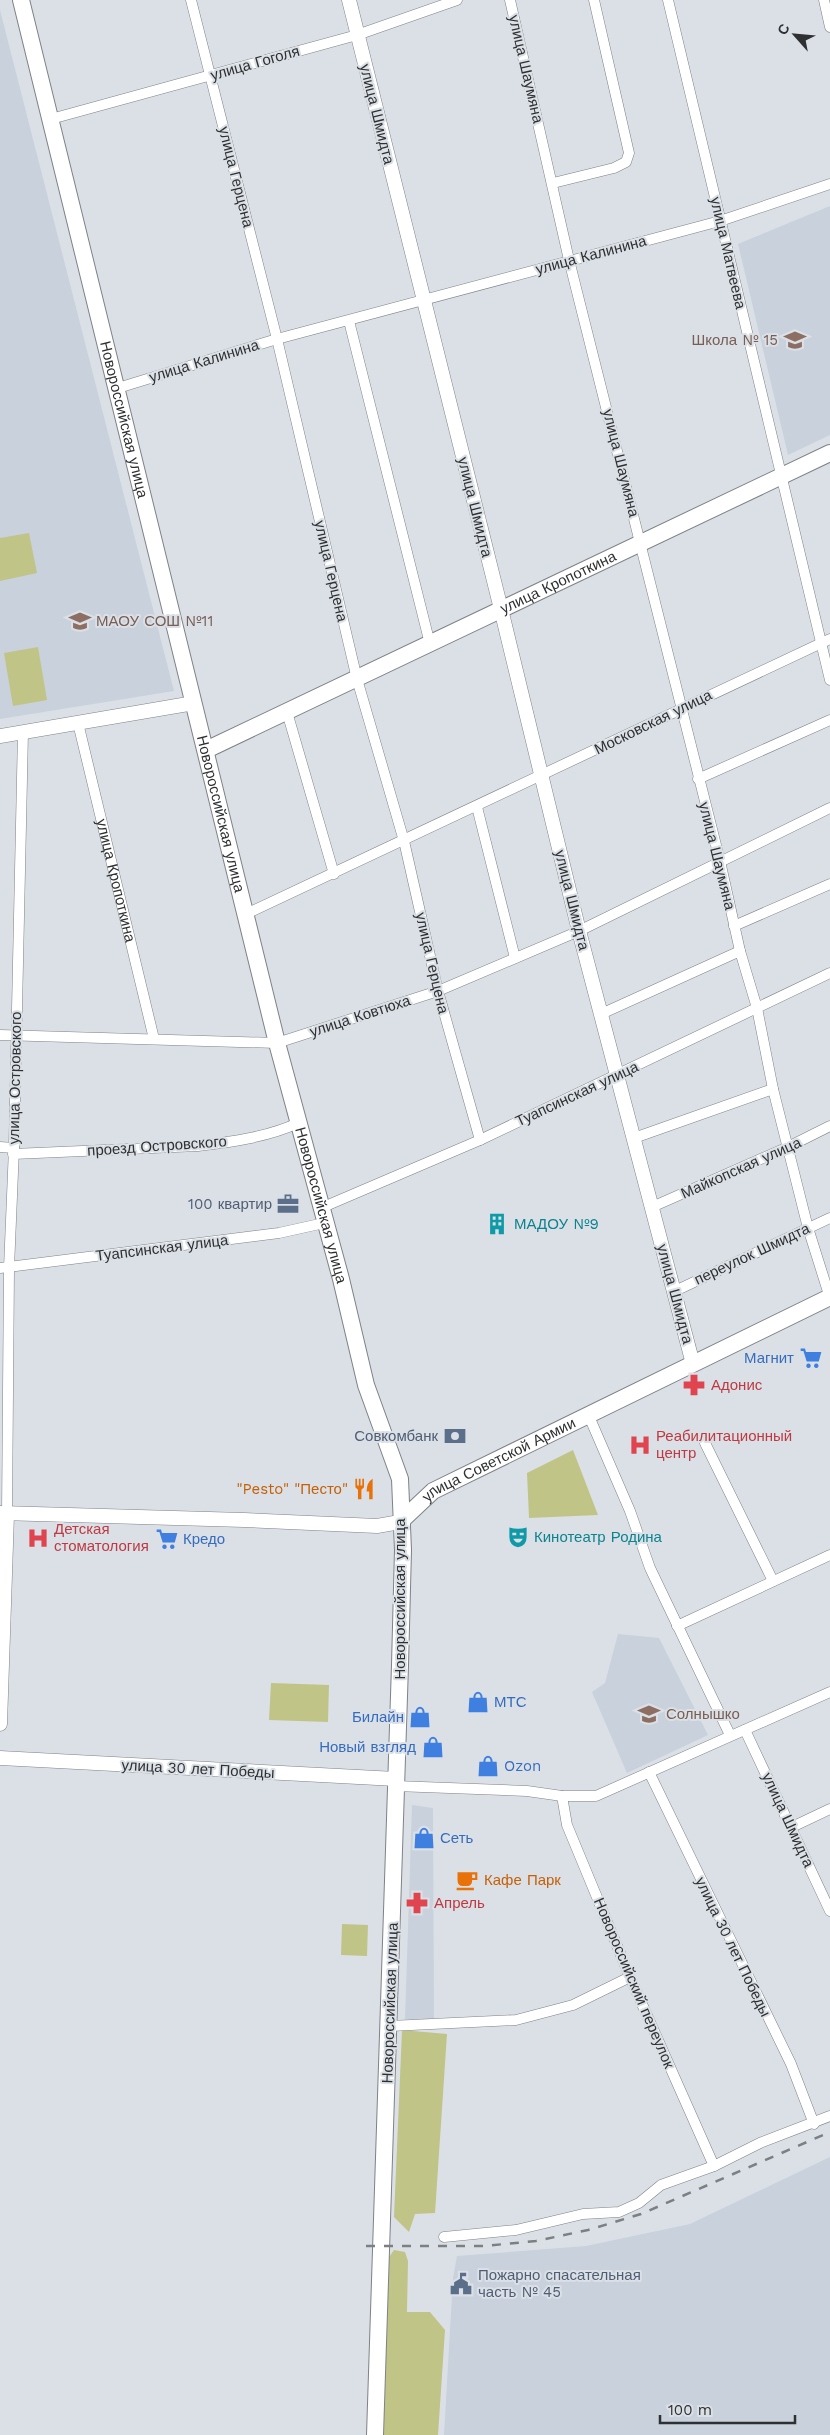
<svg xmlns="http://www.w3.org/2000/svg" width="830" height="2435" viewBox="0 0 830 2435" font-family="'Work Sans',sans-serif">
<style>
.built{fill:#c8d1dc}
.green{fill:#c1c487}
.lines{fill:none;stroke-linecap:round;stroke-linejoin:round}
.street-casing{stroke:#7e8287;stroke-width:11}
.secondary-casing{stroke:#7e8287;stroke-width:15}
.primary-casing{stroke:#7e8287;stroke-width:18}
.street{stroke:#fff;stroke-width:10}
.secondary{stroke:#fff;stroke-width:14}
.primary{stroke:#fff;stroke-width:16}
.rail{stroke:#7c7f83;stroke-width:2.5;stroke-dasharray:9 9;stroke-linecap:butt}
.labels{text-anchor:middle;stroke-width:4;stroke-linejoin:round;paint-order:stroke}
.street-label{font-size:15px;fill:#2e3032;stroke:#dbe0e6}
.education-label{font-size:15px;fill:#785e54;stroke:#dbe0e6;text-anchor:start}
.service-label{font-size:15px;fill:#4e5e75;stroke:#dbe0e6;text-anchor:end}
.culture-label{font-size:15px;fill:#0d838f;stroke:#dbe0e6;text-anchor:start}
.shop-label{font-size:15px;fill:#366cbe;stroke:#dbe0e6;text-anchor:start}
.health-label{font-size:15px;fill:#be3a42;stroke:#dbe0e6;text-anchor:start}
.food-label{font-size:15px;fill:#c56008;stroke:#dbe0e6;text-anchor:end}
</style>
<rect width="100%" height="100%" fill="#dbe0e6"/>
<g class="built">
<polygon points="0,10 174,691 0,719"/>
<polygon points="830,206 830,435 788,455 738,244"/>
<polygon points="618,1634 659,1638 708,1735 627,1773 592,1692 605,1683"/>
<polygon points="412,1805 433,1808 434,2020 405,2019"/>
<polygon points="830,2157 830,2435 444,2435 453,2278 457,2256 586,2246 690,2224"/>
</g>
<g class="green">
<polygon points="29,533 37,573 0,581 0,538"/>
<polygon points="38,647 47,700 13,706 4,653"/>
<polygon points="573,1450 598,1515 529,1518 527,1473"/>
<polygon points="271,1683 329,1685 328,1722 269,1720"/>
<polygon points="342,1924 368,1925 367,1956 341,1955"/>
<polygon points="402,2030 447,2034 435,2213 415,2214 409,2232 394,2217"/>
<polygon points="394,2250 405,2252 408,2261 407,2312 430,2312 445,2330 438,2435 382,2435 387,2260"/>
</g>
<g class="lines">
<g class="street-casing">
<g id="street">
<polyline points="191,0 277,339 357,679 404,841 438,991 480,1140"/>
<polyline points="510,0 569,260 720,861 740,951 757,1008 773,1089 808,1228 830,1298"/>
<polyline points="668,0 830,680"/>
<polyline points="824,0 830,27"/>
<polyline points="51,119 357,35 457,0"/>
<polyline points="553,183 614,168 626,162 629,153 594,0"/>
<polyline points="349,321 430,644"/>
<polyline points="118,388 277,339 720,221 830,184"/>
<polyline points="287,712 334,874"/>
<path id="s1" d="M78,723L154,1039"/>
<polyline points="698,779 830,720"/>
<polyline points="477,807 515,958"/>
<polyline points="246,914 830,639"/>
<polyline points="734,926 830,884"/>
<polyline points="601,1014 740,951"/>
<polyline points="0,1035 277,1043 438,991 579,931 830,808"/>
<polyline points="634,1138 773,1089"/>
<polyline points="0,1147 14,1148"/>
<path d="M13,1154L198,1146C231,1142 268,1137 298,1123"/>
<polyline points="652,1207 788,1147 830,1126"/>
<polyline points="321,1208 480,1140 830,973"/>
<polyline points="0,1268 279,1233 324,1223"/>
<polyline points="675,1291 830,1218"/>
<polyline points="588,1414 630,1511 650,1568 730,1735"/>
<polyline points="705,1443 773,1581"/>
<polyline points="7,1514 9,1268 14,1148 23,732"/>
<polyline points="677,1626 830,1555"/>
<polyline points="745,1730 830,1911"/>
<polyline points="649,1772 791,2064 814,2124"/>
<polyline points="395,1786 527,1791 562,1796 596,1796 830,1692"/>
<polyline points="562,1796 567,1825 630,1977 714,2166"/>
<polyline points="792,1827 830,1809"/>
<polyline points="390,2026 516,2020 573,2005 630,1977"/>
<polyline points="444,2237 516,2230 583,2214 619,2212 639,2203 661,2185 714,2166 760,2143 830,2116"/>
</g>
</g>
<g class="secondary-casing">
<g id="secondary">
<polyline points="349,0 501,609 579,931 693,1364"/>
<polyline points="0,736 194,703"/>
<polyline points="0,1513 244,1520 377,1526 400,1522"/>
<polyline points="0,1724 7,1514"/>
<polyline points="0,1758 396,1779"/>
</g>
</g>
<g class="primary-casing">
<g id="primary">
<path id="s2" d="M21,0L277,1043L341,1279L366,1385L400,1479L403,1550L400,1665L375,2435"/>
<path id="s3" d="M206,750L830,453"/>
<path id="s4" d="M400,1522L433,1491L830,1297"/>
</g>
</g>
<use href="#street" class="street"/>
<use href="#secondary" class="secondary"/>
<use href="#primary" class="primary"/>
<polyline class="rail" points="366,2246 484,2246 536,2241 588,2230 641,2214 830,2132"/>
</g>
<defs>
<g id="school-bare" transform="scale(1.725)"><path d="M0-5L7-2L0 1L-7-2ZM-4 1L0 2.5L4 1V4Q0 6-4 4Z" fill="#8d6e63" stroke="#dbe0e6" stroke-width="2.5" paint-order="stroke"/></g>
<g id="office-bare" transform="scale(1.725)"><path d="M-6-3h4V-5.5h4V-3h4V5H-6ZM-1-4.5V-3h2v-1.5ZM-6 0V1H6V0Z" fill="#5c6f8a" stroke="#dbe0e6" stroke-width="2.5" paint-order="stroke"/></g>
<g id="building-bare" transform="scale(1.725)"><path d="M-4-6H4V6H1V3H-1V6H-4ZM-2.5-4.3h1.7v1.8h-1.7ZM.8-4.3h1.7v1.8H.8ZM-2.5-1h1.7V.8h-1.7ZM.8-1h1.7V.8H.8Z" fill="#0f9aa8" stroke="#dbe0e6" stroke-width="2.5" paint-order="stroke"/></g>
<g id="supermarket-bare" transform="scale(1.725)"><path d="M-6-5.5h2.5l.6 2H6L4.5 2H-2.5L-4.4-4H-6ZM-1.5 3.2a1.3 1.3 0 1 0 .1 0ZM3 3.2a1.3 1.3 0 1 0 .1 0Z" fill="#3f7fe0" stroke="#dbe0e6" stroke-width="2.5" paint-order="stroke"/></g>
<g id="pharmacy-bare" transform="scale(1.725)"><path d="M-2-6h4v4h4v4h-4v4h-4v-4h-4v-4h4Z" fill="#e0444e" stroke="#dbe0e6" stroke-width="2.5" paint-order="stroke"/></g>
<g id="bank-bare" transform="scale(1.725)"><path d="M-6-4H6V4H-6ZM0-2.3a2.3 2.3 0 1 0 0 4.6a2.3 2.3 0 1 0 0-4.6Z" fill="#5c6f8a" stroke="#dbe0e6" stroke-width="2.5" paint-order="stroke"/></g>
<g id="hospital-bare" transform="scale(1.725)"><path d="M-5-5h3v3.5h4V-5h3V5h-3V1.5h-4V5h-3Z" fill="#e0444e" stroke="#dbe0e6" stroke-width="2.5" paint-order="stroke"/></g>
<g id="restaurant-bare" transform="scale(1.725)"><path d="M-5-6h1v4h1v-4h1v4h1v-4h1v5L-1.5 .5V6h-2V.5L-5-1ZM5-6V6H3V1.5H1.5Q1.5-4 5-6Z" fill="#e8710a" stroke="#dbe0e6" stroke-width="2.5" paint-order="stroke"/></g>
<g id="theatre-bare" transform="scale(1.725)"><path d="M-5-5.5Q0-4 5-5.5V0Q5 5 0 6Q-5 5-5 0ZM-3.3-2.5H-1v1.5H-3.3ZM1-2.5H3.3v1.5H1ZM-2.8 1Q0 5.5 2.8 1Z" fill="#0f9aa8" stroke="#dbe0e6" stroke-width="2.5" paint-order="stroke"/></g>
<g id="shop-bare" transform="scale(1.725)"><path d="M-5-2.5h2.3a2.7 3.5 0 0 1 5.4 0H5L5.5 6h-11ZM-1.5-2.5h3a1.5 2.3 0 0 0-3 0Z" fill="#3f7fe0" stroke="#dbe0e6" stroke-width="2.5" paint-order="stroke"/></g>
<g id="cafe-bare" transform="scale(1.725)"><path d="M-5.5-4.5H6V0H3Q3 3.5 0 3.5H-2.5Q-5.5 3.5-5.5 0ZM3-3.2v2h1.7v-2ZM-6 4.5H4V6H-6Z" fill="#e8710a" stroke="#dbe0e6" stroke-width="2.5" paint-order="stroke"/></g>
<g id="civic-bare" transform="scale(1.725)"><path d="M-.6-6.5H3V-4.5H.6V-3L4-1V1h2V6H-6V1h2V-1L-.6-3ZM-1.2 2.5V6h2.4V2.5Z" fill="#5c6f8a" stroke="#dbe0e6" stroke-width="2.5" paint-order="stroke"/></g>
</defs>
<g fill-rule="evenodd">
<use href="#school-bare" x="795" y="340"/>
<use href="#school-bare" x="80" y="621"/>
<use href="#office-bare" x="288" y="1204"/>
<use href="#building-bare" x="497" y="1224"/>
<use href="#supermarket-bare" x="811" y="1358"/>
<use href="#pharmacy-bare" x="694" y="1385"/>
<use href="#bank-bare" x="455" y="1436"/>
<use href="#hospital-bare" x="640" y="1445"/>
<use href="#restaurant-bare" x="364" y="1489"/>
<use href="#theatre-bare" x="518" y="1537"/>
<use href="#hospital-bare" x="38" y="1538"/>
<use href="#supermarket-bare" x="167" y="1539"/>
<use href="#shop-bare" x="478" y="1702"/>
<use href="#school-bare" x="649" y="1714"/>
<use href="#shop-bare" x="420" y="1717"/>
<use href="#shop-bare" x="433" y="1747"/>
<use href="#shop-bare" x="488" y="1766"/>
<use href="#shop-bare" x="424" y="1838"/>
<use href="#cafe-bare" x="467" y="1880"/>
<use href="#pharmacy-bare" x="417" y="1903"/>
<use href="#civic-bare" x="461" y="2284"/>
</g>
<g class="labels">
<g class="street-label">
<text transform="translate(255 63) rotate(-16)" y="5">улица Гоголя</text>
<text transform="translate(526 69) rotate(77)" y="5">улица Шаумяна</text>
<text transform="translate(377 114) rotate(76)" y="5">улица Шмидта</text>
<text transform="translate(236 177) rotate(76)" y="5">улица Герцена</text>
<text transform="translate(728 253) rotate(77)" y="5">улица Матвеева</text>
<text transform="translate(591 255) rotate(-15)" y="5">улица Калинина</text>
<text transform="translate(204 361) rotate(-17)" y="5">улица Калинина</text>
<text dy="5" stroke="none"><textPath href="#s2" startOffset="432">Новороссийская улица</textPath></text>
<text transform="translate(621 463) rotate(76)" y="5">улица Шаумяна</text>
<text transform="translate(475 507) rotate(76)" y="5">улица Шмидта</text>
<text transform="translate(331 571) rotate(77)" y="5">улица Герцена</text>
<text dy="5" stroke="none"><textPath href="#s3" startOffset="390">улица Кропоткина</textPath></text>
<text transform="translate(653 722) rotate(-26)" y="5">Московская улица</text>
<text dy="5" stroke="none"><textPath href="#s2" startOffset="838">Новороссийская улица</textPath></text>
<text transform="translate(717 856) rotate(76)" y="5">улица Шаумяна</text>
<text dy="5" stroke="none"><textPath href="#s1" startOffset="162">улица Кропоткина</textPath></text>
<text transform="translate(572 900) rotate(76)" y="5">улица Шмидта</text>
<text transform="translate(432 963) rotate(77)" y="5">улица Герцена</text>
<text transform="translate(360 1016) rotate(-18)" y="5">улица Ковтюха</text>
<text transform="translate(15 1078) rotate(-89)" y="5">улица Островского</text>
<text transform="translate(577 1094) rotate(-25)" y="5">Туапсинская улица</text>
<text transform="translate(157 1146) rotate(-4)" y="5">проезд Островского</text>
<text transform="translate(741 1168) rotate(-24)" y="5">Майкопская улица</text>
<text dy="5" stroke="none"><textPath href="#s2" startOffset="1242">Новороссийская улица</textPath></text>
<text transform="translate(162 1248) rotate(-7)" y="5">Туапсинская улица</text>
<text transform="translate(752 1254) rotate(-25)" y="5">переулок Шмидта</text>
<text transform="translate(675 1294) rotate(75)" y="5">улица Шмидта</text>
<text dy="5" stroke="none"><textPath href="#s4" startOffset="118">улица Советской Армии</textPath></text>
<text transform="translate(400 1599) rotate(-90)" y="5">Новороссийская улица</text>
<text transform="translate(198 1769) rotate(3)" y="5">улица 30 лет Победы</text>
<text transform="translate(788 1820) rotate(65)" y="5">улица Шмидта</text>
<text transform="translate(733 1947) rotate(64)" y="5">улица 30 лет Победы</text>
<text transform="translate(634 1983) rotate(67)" y="5">Новороссийский переулок</text>
<text transform="translate(390 2003) rotate(-88)" y="5">Новороссийская улица</text>
</g>
<g class="education-label">
<text x="778" y="345" text-anchor="end">Школа № 15</text>
<text x="96" y="626">МАОУ СОШ №11</text>
<text x="666" y="1719">Солнышко</text>
</g>
<g class="service-label">
<text x="272" y="1209">100 квартир</text>
<text x="438" y="1441">Совкомбанк</text>
<text x="478" y="2280" text-anchor="start">Пожарно спасательная<tspan x="478" dy="17">часть № 45</tspan></text>
</g>
<g class="culture-label">
<text x="514" y="1229">МАДОУ №9</text>
<text x="534" y="1542">Кинотеатр Родина</text>
</g>
<g class="shop-label">
<text x="794" y="1363" text-anchor="end">Магнит</text>
<text x="183" y="1544">Кредо</text>
<text x="494" y="1707">МТС</text>
<text x="404" y="1722" text-anchor="end">Билайн</text>
<text x="416" y="1752" text-anchor="end">Новый взгляд</text>
<text x="504" y="1771">Ozon</text>
<text x="440" y="1843">Сеть</text>
</g>
<g class="health-label">
<text x="711" y="1390">Адонис</text>
<text x="656" y="1441">Реабилитационный<tspan x="656" dy="17">центр</tspan></text>
<text x="54" y="1534">Детская<tspan x="54" dy="17">стоматология</tspan></text>
<text x="434" y="1908">Апрель</text>
</g>
<g class="food-label">
<text x="348" y="1494">"Pesto" "Песто"</text>
<text x="484" y="1885" text-anchor="start">Кафе Парк</text>
</g>
</g>
<g transform="translate(795 35) rotate(297)" stroke="#dbe0e6" stroke-width="4" paint-order="stroke">
<path d="M0-4L9 19L0 12L-9 19Z" fill="#2e3032"/>
<text y="-8" font-size="14" font-weight="bold" text-anchor="middle" fill="#2e3032">С</text>
</g>
<path d="M660 2415v8h135v-8" fill="none" stroke="#2e3032" stroke-width="2.5"/>
<text x="668" y="2415" font-size="15" fill="#2e3032" stroke="#dbe0e6" stroke-width="4" paint-order="stroke">100 m</text>
</svg>
